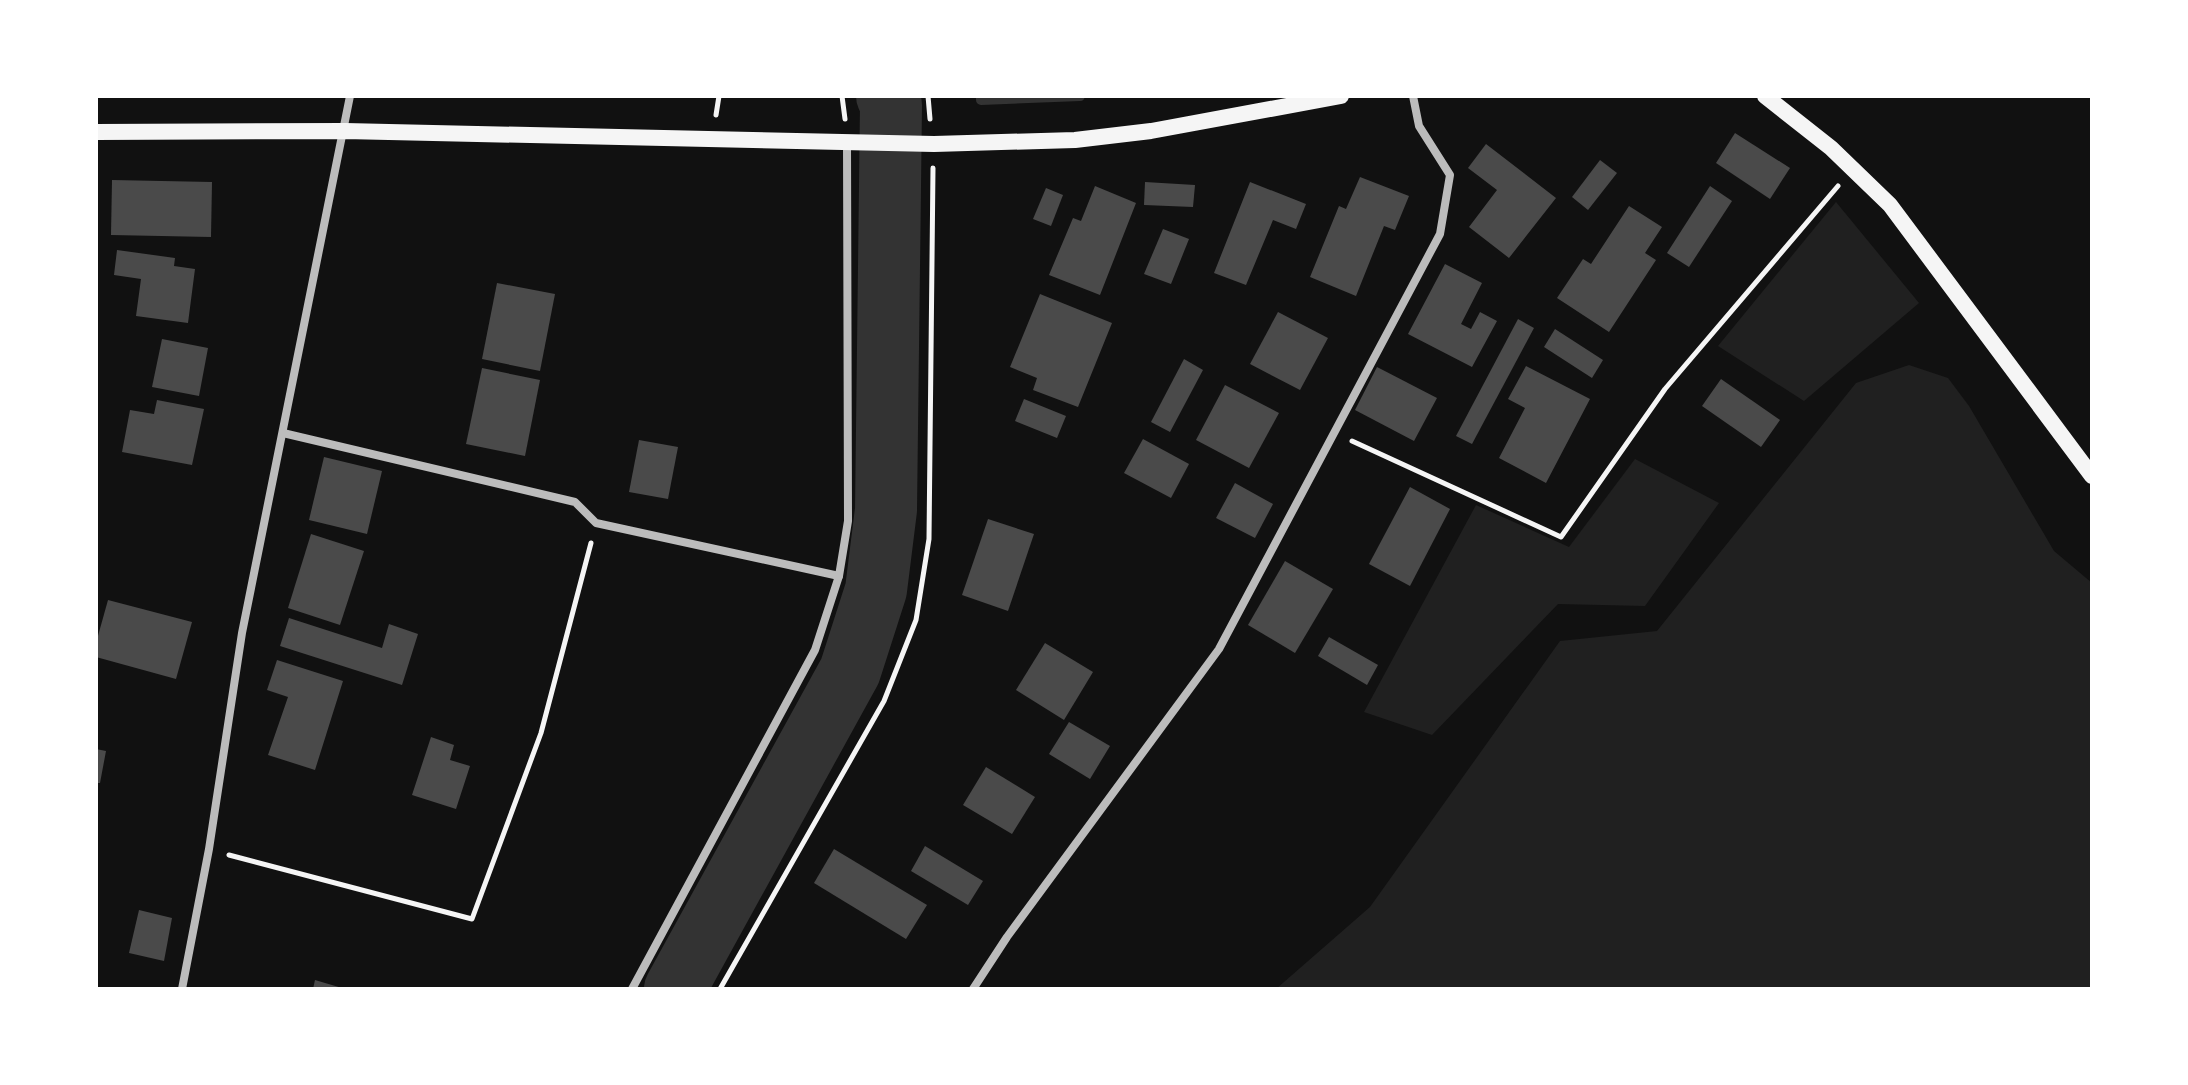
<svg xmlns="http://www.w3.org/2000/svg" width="2188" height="1085" viewBox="0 0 2188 1085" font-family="'Playfair Display',serif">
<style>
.green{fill:#202020}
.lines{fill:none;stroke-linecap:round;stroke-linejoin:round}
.stream{stroke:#333;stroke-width:10}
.river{stroke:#333;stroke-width:62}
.building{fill:#4a4a4a}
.path{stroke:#f5f5f5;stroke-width:5}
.minor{stroke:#bcbcbc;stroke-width:8}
.secondary{stroke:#f5f5f5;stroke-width:16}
</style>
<rect width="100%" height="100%" fill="#111"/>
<g class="green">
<polygon points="1836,202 1919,303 1804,401 1718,346"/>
<polygon points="1909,365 1948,378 1969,406 2054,551 2092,583 2092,989 1276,989 1370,907 1560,641 1657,631 1856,383"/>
<polygon points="1635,459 1719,503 1645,606 1558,604 1432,735 1364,712 1476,505 1569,547"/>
</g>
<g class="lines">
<polyline class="stream" points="981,96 981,100 1080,96"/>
<polyline class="river" points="675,989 850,671 876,590 886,510 891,105 887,96"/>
</g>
<g class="building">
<polygon points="1735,133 1790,168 1770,199 1716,163"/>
<polygon points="1486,144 1556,198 1509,258 1469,227 1497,190 1468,168"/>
<polygon points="1600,160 1617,173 1588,210 1572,197"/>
<polygon points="1360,177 1409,196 1395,230 1384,226 1356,296 1310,277 1339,206 1346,209"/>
<polygon points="112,180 212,182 211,237 111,235"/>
<polygon points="1145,182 1195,185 1193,207 1144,205"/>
<polygon points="1250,182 1306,204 1296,229 1273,220 1246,285 1214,273"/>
<polygon points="1095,186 1136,203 1100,295 1049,275 1073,218 1081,221"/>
<polygon points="1710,186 1732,201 1689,267 1667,253"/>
<polygon points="1046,188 1063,195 1051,226 1033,219"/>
<polygon points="1629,206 1662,227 1645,253 1656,260 1609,332 1557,298 1583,259 1591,264"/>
<polygon points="1163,229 1189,239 1171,284 1144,274"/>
<polygon points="117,250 175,258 174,266 195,269 188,323 136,316 141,279 114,275"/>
<polygon points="1445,264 1482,283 1461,324 1471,329 1480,312 1497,321 1472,367 1408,334"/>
<polygon points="497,283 555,294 540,371 482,359"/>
<polygon points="1040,294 1112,323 1078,407 1033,390 1037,378 1010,367"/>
<polygon points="1278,312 1328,338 1300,390 1250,364"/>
<polygon points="1518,319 1534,328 1472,444 1456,436"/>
<polygon points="1555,329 1603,360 1592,378 1544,347"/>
<polygon points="162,339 208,348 199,396 152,387"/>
<polygon points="1184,359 1203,370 1170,432 1151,422"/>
<polygon points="1526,366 1590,399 1546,483 1499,458 1525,408 1508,399"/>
<polygon points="1377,367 1437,398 1414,441 1355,410"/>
<polygon points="482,368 540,380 525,456 466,444"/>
<polygon points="1721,379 1780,420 1761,447 1702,406"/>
<polygon points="1225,385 1279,413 1249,468 1196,440"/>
<polygon points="1024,399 1066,416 1057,438 1015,421"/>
<polygon points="157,400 204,409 192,465 122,452 130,410 154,414"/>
<polygon points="1143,439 1189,464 1171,498 1124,473"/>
<polygon points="639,440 678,447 668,499 629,492"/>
<polygon points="324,457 382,471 367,534 309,520"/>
<polygon points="1235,483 1273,504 1255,538 1216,518"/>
<polygon points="1410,487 1450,509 1410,586 1369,564"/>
<polygon points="988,519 1034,534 1008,611 962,595"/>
<polygon points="311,534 364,551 340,625 288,608"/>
<polygon points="1285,561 1333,589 1295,653 1248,625"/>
<polygon points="108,600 192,622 176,679 96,657 96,643"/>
<polygon points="289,618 382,648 389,624 418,634 402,685 280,646"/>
<polygon points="1329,637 1378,665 1367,685 1318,656"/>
<polygon points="1045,643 1093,672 1064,720 1016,690"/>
<polygon points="277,660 343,681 315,770 268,755 288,697 267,690"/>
<polygon points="1069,722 1110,746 1090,779 1049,754"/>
<polygon points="431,737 454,745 450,760 470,766 456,809 412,795"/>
<polygon points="96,749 106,751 100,783 96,783"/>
<polygon points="986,767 1035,797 1012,834 963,805"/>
<polygon points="925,846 983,881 968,905 911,871"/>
<polygon points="834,849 927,905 906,939 814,883"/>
<polygon points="139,910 172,918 164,961 129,953"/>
<polygon points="315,980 342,988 341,989 313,989"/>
</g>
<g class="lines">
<g class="path">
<polyline points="842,96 845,119"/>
<polyline points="928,96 930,119"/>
<polyline points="716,115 719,96"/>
<polyline points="1352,441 1561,537 1665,389 1838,186"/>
<polyline points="229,855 472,919 541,733 591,543"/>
<polyline points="720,989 884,701 916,620 929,539 933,168"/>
</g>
<g class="minor">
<polyline points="283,433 575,502 596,523 839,576"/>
<polyline points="182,989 209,849 242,633 350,96"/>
<polyline points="632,989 815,650 839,576 848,521 847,143"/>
<polyline points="973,989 1007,937 1219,649 1440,234 1450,175 1419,126 1413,96"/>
</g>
<g class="secondary">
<polyline points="1765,96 1831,148 1890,205 2092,476"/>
<polyline points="96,132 345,131 934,144 1075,140 1151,131 1341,96"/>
</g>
</g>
<rect width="2188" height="1085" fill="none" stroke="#ffffff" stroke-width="196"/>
</svg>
